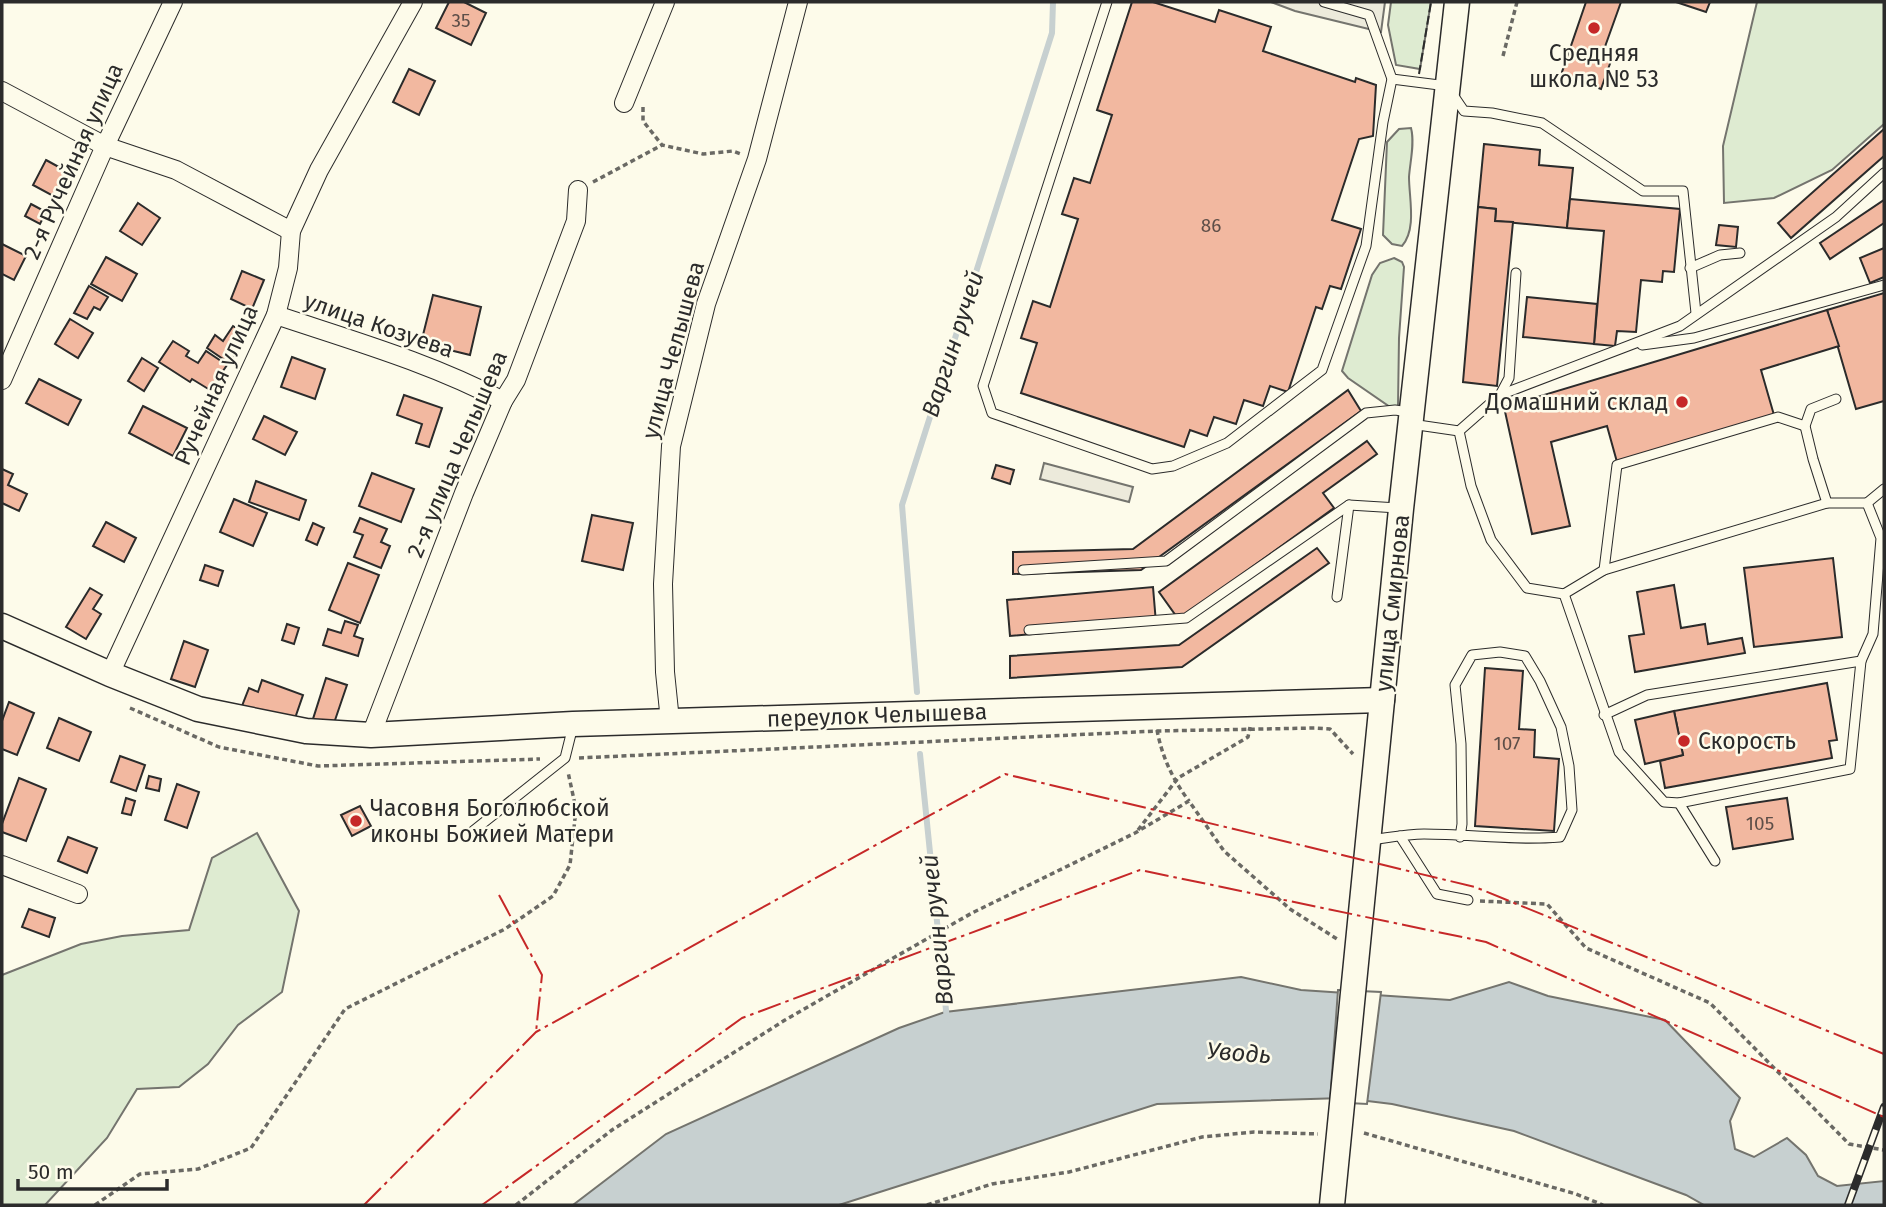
<svg xmlns="http://www.w3.org/2000/svg" width="1886" height="1207" viewBox="0 0 1886 1207" font-family="'Fira Sans',sans-serif">
<style>
.green{fill:#deebd1;stroke:#74746e;stroke-width:2}
.parking{fill:#eceadb;stroke:#74746e;stroke-width:2}
.water{fill:#c7d0d0;stroke:#74746e;stroke-width:2}
.pier{fill:#fdfbea;stroke:#74746e;stroke-width:2}
.lines{fill:none;stroke-linecap:round;stroke-linejoin:round}
.stream{stroke:#c7d0d0;stroke-width:6}
.building{fill:#f2b8a0;stroke:#2b2b2b;stroke-width:2}
.lane-casing{stroke:#2b2b2b;stroke-width:11}
.street-casing{stroke:#2b2b2b;stroke-width:20}
.secondary-casing{stroke:#2b2b2b;stroke-width:27}
.path{stroke:#6a6964;stroke-width:3.5;stroke-dasharray:5 3.5;stroke-linecap:butt}
.lane{stroke:#fdfbea;stroke-width:9}
.street{stroke:#fdfbea;stroke-width:18}
.secondary{stroke:#fdfbea;stroke-width:24}
.rail-casing{stroke:#2b2b2b;stroke-width:8}
.rail{stroke:#fdfbea;stroke-width:5;stroke-dasharray:16;stroke-linecap:butt}
.fence{stroke:#2b2b2b;stroke-width:2;stroke-dasharray:9 3.5;stroke-linecap:butt}
.power{stroke:#c62828;stroke-width:2;stroke-dasharray:24 5 3.5 5;stroke-linecap:butt}
.poi-dot{fill:#c62828;stroke:#fdfbea;stroke-width:2.5}
.labels{text-anchor:middle;stroke-width:5;stroke-linejoin:round;paint-order:stroke}
.number-label{font-size:19px;fill:#5d4e48}
.poi-label{font-size:23px;fill:#2b2b2b;stroke:#fdfbea;text-anchor:start}
.street-label{font-size:23px;fill:#2b2b2b;stroke:#fdfbea}
.water-label{font-size:24px;font-style:italic;fill:#2b2b2b;stroke:#fdfbea}
</style>
<rect width="100%" height="100%" fill="#fdfbea"/>
<g class="green">
<polygon points="1391,2 1431,2 1420,69 1396,65 1388,25"/>
<polygon points="1757,2 1884,2 1884,124 1832,170 1774,198 1724,203 1723,146"/>
<path d="M1411,128C1415,143 1410,162 1409,177C1409,198 1417,229 1402,246L1392,244L1383,235L1387,142L1399,129Z"/>
<polygon points="1394,258 1402,262 1404,267 1399,338 1398,406 1393,409 1348,378 1342,371 1372,275 1380,263"/>
<polygon points="257,833 299,911 282,992 238,1025 208,1064 179,1087 137,1089 107,1138 45,1205 2,1205 2,975 81,944 122,936 189,930 212,858"/>
</g>
<g class="parking">
<polygon points="1271,2 1385,2 1381,32 1295,11"/>
<polygon points="1044,463 1133,487 1129,502 1040,479"/>
</g>
<polygon class="water" points="1241,977 1301,990 1450,1000 1509,982 1548,996 1665,1020 1740,1098 1730,1121 1735,1149 1754,1157 1787,1138 1806,1155 1818,1176 1837,1186 1884,1181 1884,1205 1704,1205 1686,1195 1514,1131 1392,1104 1343,1098 1157,1104 839,1205 573,1205 666,1134 899,1028 945,1012"/>
<polygon class="pier" points="1338,990 1381,992 1367,1104 1330,1102"/>
<g class="lines">
<g class="stream">
<polyline points="917,692 902,505 1052,33 1053,2"/>
<polyline points="920,754 947,1020"/>
</g>
</g>
<g class="building">
<polygon points="449,2 464,2 486,13 471,45 436,28"/>
<polygon points="1132,2 1153,2 1215,22 1219,10 1271,27 1263,51 1355,82 1356,78 1376,85 1373,136 1359,139 1332,220 1361,229 1341,289 1330,286 1322,309 1316,307 1288,392 1270,386 1263,406 1244,400 1236,424 1214,417 1207,436 1190,430 1184,447 1021,393 1037,343 1021,338 1033,301 1050,307 1078,219 1062,214 1074,178 1090,183 1112,115 1097,110"/>
<polygon points="1586,2 1621,2 1602,55 1612,58 1601,89 1561,75"/>
<polygon points="1676,2 1710,2 1706,12"/>
<polygon points="409,69 435,81 419,115 393,102"/>
<polygon points="1884,129 1884,156 1791,238 1778,223"/>
<polygon points="1484,144 1540,150 1539,165 1573,168 1567,228 1495,221 1496,209 1478,207"/>
<polygon points="46,160 68,172 55,197 33,185"/>
<polygon points="1570,199 1680,209 1674,272 1663,271 1662,282 1641,280 1636,332 1617,331 1615,346 1594,344 1604,231 1567,228"/>
<polygon points="1884,200 1884,223 1830,259 1820,243"/>
<polygon points="138,203 160,218 142,245 120,231"/>
<polygon points="31,204 46,212 40,224 25,216"/>
<polygon points="1478,207 1496,209 1495,221 1513,222 1497,386 1463,382"/>
<polygon points="1719,225 1738,227 1736,247 1716,245"/>
<polygon points="2,244 26,256 14,280 2,274"/>
<polygon points="1884,248 1884,277 1870,283 1860,258"/>
<polygon points="106,257 137,274 122,301 91,284"/>
<polygon points="242,271 264,280 252,309 231,299"/>
<polygon points="89,286 108,297 100,310 94,307 87,319 74,313"/>
<polygon points="1884,293 1884,401 1856,409 1827,310"/>
<polygon points="433,295 481,307 470,355 421,343"/>
<polygon points="1527,297 1597,304 1594,344 1523,337"/>
<polygon points="1827,310 1839,346 1761,370 1774,415 1617,462 1607,426 1551,442 1570,526 1532,534 1504,407"/>
<polygon points="70,319 93,333 78,358 55,344"/>
<polygon points="233,326 247,335 229,363 207,348 215,335 223,341"/>
<polygon points="173,341 189,351 186,356 198,363 206,351 227,365 210,390 192,379 190,382 159,362"/>
<polygon points="292,357 325,369 315,399 281,387"/>
<polygon points="142,358 158,368 144,391 128,381"/>
<polygon points="39,379 81,400 68,425 26,403"/>
<polygon points="1348,390 1361,411 1141,570 1013,574 1013,552 1133,549"/>
<polygon points="404,395 442,408 429,447 416,443 422,424 397,415"/>
<polygon points="143,406 187,428 173,456 129,433"/>
<polygon points="264,416 297,432 285,455 253,439"/>
<polygon points="1367,441 1377,454 1323,493 1334,508 1179,620 1159,592"/>
<polygon points="996,465 1014,470 1010,484 992,478"/>
<polygon points="2,469 13,474 8,485 27,494 19,511 2,503"/>
<polygon points="372,473 414,489 401,522 359,506"/>
<polygon points="256,481 306,500 299,520 249,502"/>
<polygon points="234,499 267,513 253,546 220,532"/>
<polygon points="592,515 633,523 623,570 582,561"/>
<polygon points="360,518 387,529 381,542 390,546 381,568 354,557 363,535 354,532"/>
<polygon points="106,522 136,538 124,562 93,546"/>
<polygon points="313,523 324,528 317,545 306,540"/>
<polygon points="1317,548 1329,563 1182,667 1010,678 1010,656 1179,645"/>
<polygon points="1833,558 1842,637 1754,647 1744,568"/>
<polygon points="348,563 379,575 360,623 329,610"/>
<polygon points="205,565 223,571 218,586 200,580"/>
<polygon points="1674,585 1681,628 1705,624 1708,644 1742,638 1745,653 1635,672 1629,636 1644,634 1637,592"/>
<polygon points="1153,587 1156,623 1010,636 1007,600"/>
<polygon points="90,588 102,595 93,609 101,614 86,639 66,627"/>
<polygon points="345,621 358,625 354,636 363,639 358,656 323,645 328,629 341,633"/>
<polygon points="287,624 299,628 294,644 282,640"/>
<polygon points="184,641 208,650 195,687 171,679"/>
<polygon points="1485,668 1523,671 1519,729 1535,730 1534,757 1559,759 1554,831 1475,826"/>
<polygon points="326,678 347,685 333,726 313,719"/>
<polygon points="262,680 303,695 293,724 242,706 249,688 258,692"/>
<polygon points="1827,683 1837,740 1829,741 1832,758 1665,788 1660,761 1683,755 1674,711"/>
<polygon points="9,702 34,713 17,755 2,749 2,721"/>
<polygon points="1674,711 1683,755 1645,764 1635,720"/>
<polygon points="59,718 91,732 79,761 47,748"/>
<polygon points="120,756 145,765 136,791 111,782"/>
<polygon points="149,776 161,779 159,791 146,788"/>
<polygon points="19,778 46,789 26,841 2,832 2,824"/>
<polygon points="177,784 199,792 187,828 165,820"/>
<polygon points="126,798 135,801 131,815 122,813"/>
<polygon points="1787,798 1793,839 1733,849 1726,807"/>
<polygon points="360,806 371,826 352,836 341,815"/>
<polygon points="68,837 97,848 87,873 58,861"/>
<polygon points="29,909 55,918 49,937 22,927"/>
</g>
<g class="lines">
<g class="lane-casing">
<g id="lane">
<polyline points="1107,2 983,386 992,413 1152,469 1173,466 1227,443 1322,370 1366,246 1383,122 1392,79 1369,15 1324,2"/>
<polyline points="1392,79 1447,86 1464,111 1492,113 1542,123 1643,191 1683,191 1696,313"/>
<polyline points="1690,268 1720,255 1740,253"/>
<polyline points="1642,345 1694,338 1884,285"/>
<polyline points="1500,395 1509,378 1516,273"/>
<polyline points="1411,424 1459,431 1500,395 1680,326 1836,217 1884,173"/>
<polyline points="1459,431 1471,486 1491,540 1527,588 1564,594 1604,570 1827,503 1867,503 1881,538 1873,634 1861,661 1647,695 1604,715"/>
<polyline points="1827,503 1813,459 1805,426 1811,409 1836,399"/>
<polyline points="1867,503 1884,489"/>
<polyline points="1023,570 1166,561 1366,413 1395,410 1409,412"/>
<polyline points="1604,570 1617,465 1778,417 1805,426"/>
<polyline points="1564,594 1619,752 1664,802 1679,803 1850,769 1861,661"/>
<polyline points="1337,597 1349,505"/>
<polyline points="1029,630 1186,618 1349,505 1398,508"/>
<polyline points="1679,803 1715,861"/>
<polyline points="473,831 565,758 573,726"/>
<polyline points="1400,836 1437,894 1468,900"/>
<path d="M1370,840C1387,838 1406,834 1424,834C1469,834 1514,841 1560,837L1572,810L1569,766L1561,727L1540,681L1525,656L1500,652L1472,655L1455,685L1461,744L1462,824L1460,837"/>
</g>
</g>
<g class="street-casing">
<g id="street">
<polyline points="2,91 105,146 176,170 291,231"/>
<polyline points="624,103 665,2"/>
<path d="M276,315C354,341 431,363 503,401"/>
<polyline points="2,380 105,146 173,2"/>
<polyline points="110,674 276,315 288,268 291,231 319,170 413,2"/>
<polyline points="670,721 665,672 663,584 671,446 706,304 757,159 798,2"/>
<polyline points="371,735 464,493 503,401 516,380 576,221 578,190"/>
<polyline points="2,865 78,894"/>
</g>
</g>
<g class="secondary-casing">
<g id="secondary">
<polyline points="2,626 110,674 198,709 306,731 371,735 573,724 1382,700"/>
<polyline points="1332,1205 1401,509 1457,2"/>
</g>
</g>
<g class="path">
<polyline points="1503,56 1517,2"/>
<polyline points="643,107 643,121 662,145 703,154 733,151 741,154"/>
<polyline points="593,182 662,145"/>
<polyline points="130,708 219,747 318,766 540,759"/>
<path d="M1157,730C1162,757 1173,780 1189,801"/>
<polyline points="579,758 1157,731 1315,728 1330,729 1353,754"/>
<polyline points="1138,830 1178,778 1248,737 1250,727"/>
<polyline points="1480,901 1547,904 1586,948 1710,1003 1849,1144 1884,1150"/>
<polyline points="1364,1133 1576,1194 1603,1205"/>
<polyline points="95,1205 140,1174 198,1169 251,1148 345,1009 505,929 553,896 570,865 576,809 568,772"/>
<polyline points="516,1205 612,1130 785,1020 972,913 1135,833 1189,801 1224,851 1290,909 1337,939"/>
<polyline points="927,1205 992,1184 1069,1172 1202,1137 1254,1132 1318,1134"/>
</g>
<use href="#lane" class="lane"/>
<use href="#street" class="street"/>
<use href="#secondary" class="secondary"/>
<g class="rail-casing">
<polyline id="rail" points="1848,1205 1884,1107"/>
</g>
<use href="#rail" class="rail"/>
<polyline class="fence" points="1419,74 1431,2"/>
<g class="power">
<polyline points="499,895 542,975 536,1032"/>
<polyline points="364,1205 536,1032 1005,774 1475,887 1884,1054"/>
<polyline points="482,1205 742,1018 1140,870 1486,942 1884,1117"/>
</g>
</g>
<g class="poi-dot">
<circle cx="1594" cy="28" r="7"/>
<circle cx="1682" cy="402" r="7"/>
<circle cx="1684" cy="741" r="7"/>
<circle cx="356" cy="821" r="7"/>
</g>
<g class="labels">
<g class="number-label">
<text x="461" y="27">35</text>
<text x="1211" y="232">86</text>
<text x="1507" y="750">107</text>
<text x="1760" y="830">105</text>
</g>
<g class="poi-label">
<text x="1594" y="61" text-anchor="middle">Средняя<tspan x="1594" dy="26">школа № 53</tspan></text>
<text x="1668" y="410" text-anchor="end">Домашний склад</text>
<text x="1698" y="749">Скорость</text>
<text x="370" y="816">Часовня Боголюбской<tspan x="370" dy="26">иконы Божией Матери</tspan></text>
</g>
<g class="street-label">
<text transform="translate(73 161) rotate(-66)" y="8">2-я Ручейная улица</text>
<text transform="translate(379 325) rotate(19)" y="8">улица Козуева</text>
<text transform="translate(673 350) rotate(-75)" y="8">улица Челышева</text>
<text transform="translate(216 385) rotate(-66)" y="8">Ручейная улица</text>
<text transform="translate(457 454) rotate(-67)" y="8">2-я улица Челышева</text>
<text transform="translate(1392 603) rotate(-84)" y="8">улица Смирнова</text>
<text transform="translate(877 715) rotate(-2)" y="8">переулок Челышева</text>
</g>
<g class="water-label">
<text transform="translate(953 344) rotate(-72)" y="8">Варгин ручей</text>
<text transform="translate(937 930) rotate(-96)" y="8">Варгин ручей</text>
<text transform="translate(1239 1053) rotate(4)" y="8">Уводь</text>
</g>
</g>
<rect width="1886" height="1207" fill="none" stroke="#2b2b2b" stroke-width="7"/>
<path d="M18 1179v10h149v-10" fill="none" stroke="#2b2b2b" stroke-width="3.5"/>
<text x="28" y="1179" font-size="21" fill="#2b2b2b" stroke="#fdfbea" stroke-width="5" paint-order="stroke">50 m</text>
</svg>
